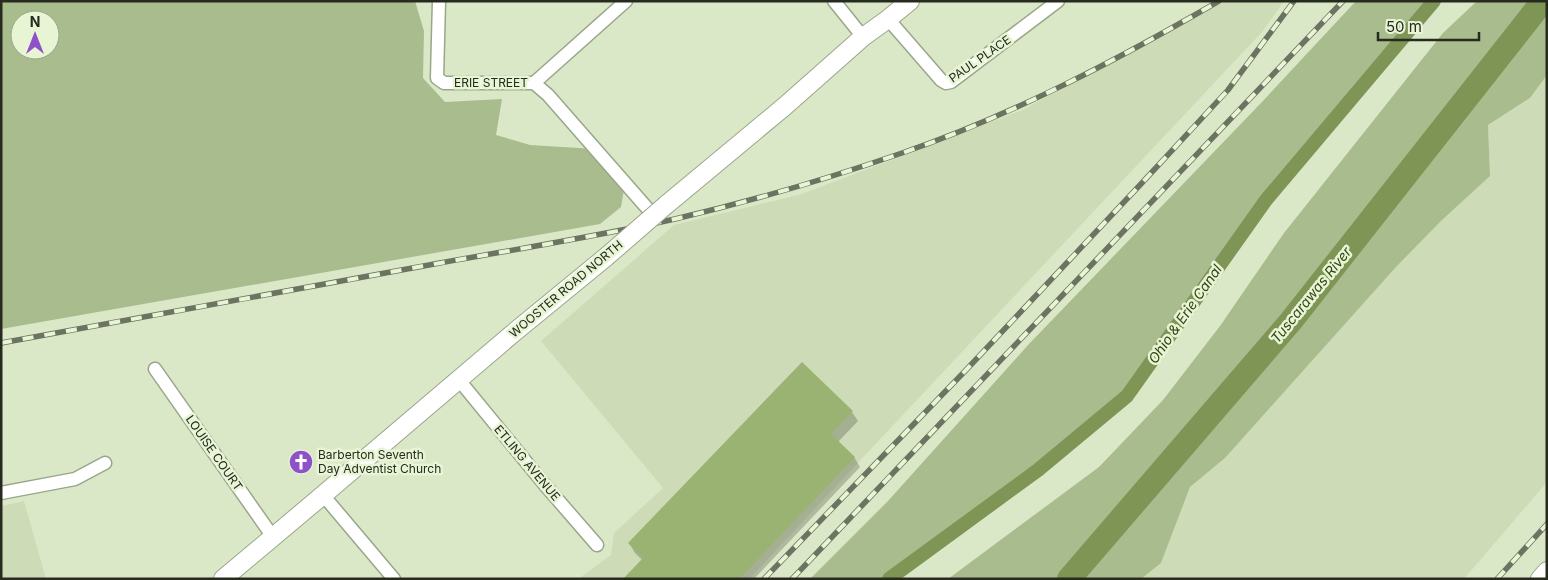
<svg xmlns="http://www.w3.org/2000/svg" width="1548" height="580" viewBox="0 0 1548 580" font-family="Inter,sans-serif">
<style>
.built{fill:#cddcb6}
.green{fill:#a9bc8d;fill-rule:evenodd}
.shadow{fill:#0003}
.lines{fill:none;stroke-linecap:round;stroke-linejoin:round}
.canal{stroke:#7e9555;stroke-width:14}
.river{stroke:#7e9555;stroke-width:24}
.building{fill:#9ab372}
.street-casing{stroke:#9aa689;stroke-width:15}
.secondary-casing{stroke:#9aa689;stroke-width:20}
.street{stroke:#fff;stroke-width:12}
.secondary{stroke:#fff;stroke-width:18}
.rail-casing{stroke:#6c7360;stroke-width:5.5}
.rail{stroke:#e8f5d5;stroke-width:4;stroke-dasharray:11;stroke-linecap:butt}
.secondary-bridge-casing{stroke:#9aa689;stroke-width:20;stroke-linecap:butt}
.secondary-bridge{stroke:#fff;stroke-width:18}
.labels{text-anchor:middle;stroke-width:5;stroke-linejoin:round;paint-order:stroke}
.street-label{font-size:12px;fill:#262a1f;stroke:#e8f5d5}
.poi-label{font-size:12px;fill:#262a1f;stroke:#e8f5d5;text-anchor:start}
.water-label{font-size:14px;font-style:italic;fill:#354415;stroke:#e8f5d5}
</style>
<rect width="100%" height="100%" fill="#dbe8c8"/>
<g class="built">
<polygon points="1226,1 1284,1 1262,32 749,579 578,579 611,555 614,533 663,488 541,341 674,225 802,194 1020,111"/>
<polygon points="1547,75 1547,482 1464,579 1141,579 1161,563 1190,487 1225,458 1396,267 1441,221 1490,176 1488,125 1530,98"/>
<polygon points="24,501 46,579 1,579 1,506"/>
</g>
<g class="green">
<path d="M1,1H415L424,31L423,78L445,102L502,99L496,135L530,145L595,149L625,183L621,207L600,224L1,329ZM20,20H50V50H20Z"/>
<polygon points="1356,1 1434,1 1266,200 1127,396 889,579 810,579 888,501 1029,344 1261,103"/>
<polygon points="1477,1 1547,1 1547,75 1530,98 1488,125 1490,176 1441,221 1396,267 1225,458 1190,487 1161,563 1141,579 948,579 1099,467 1163,400 1220,326 1284,233 1443,33"/>
</g>
<polygon class="shadow" points="852,412 858,421 838,442 854,457 860,467 754,579 625,579 642,560 635,553 629,543"/>
<g class="lines">
<polyline class="canal" points="889,579 1038,470 1127,396 1266,200 1434,1"/>
<polyline class="river" points="1069,579 1291,321 1543,1"/>
</g>
<polygon class="building" points="802,362 853,411 831,434 855,457 739,579 623,579 643,558 628,543"/>
<g class="lines">
<g class="street-casing">
<g id="street">
<polyline points="439,1 437,78 444,83 534,83 548,95 654,216"/>
<polyline points="834,1 863,37"/>
<polyline points="888,19 941,80 946,83 951,82 1058,1"/>
<polyline points="534,83 626,1"/>
<polyline points="155,369 273,537"/>
<polyline points="459,380 545,485 597,545"/>
<polyline points="1,493 75,479 105,463"/>
<polyline points="323,495 394,579"/>
</g>
</g>
<g class="secondary-casing">
<g id="secondary">
<polyline points="666,205 785,106 863,37 888,19 910,1"/>
<polyline points="223,579 323,495 511,335 606,257"/>
<polyline points="1540,579 1547,571"/>
</g>
</g>
<use href="#street" class="street"/>
<use href="#secondary" class="secondary"/>
<g class="rail-casing">
<g id="rail">
<path d="M1,343C144,317 287,291 429,265C511,250 594,237 675,219C752,201 827,179 902,153C1013,115 1117,60 1219,1"/>
<polyline points="764,579 967,369 1140,185 1228,90 1294,1"/>
<polyline points="792,579 1343,1"/>
<polyline points="1497,579 1547,524"/>
</g>
</g>
<use href="#rail" class="rail"/>
<g class="secondary-bridge-casing">
<polyline id="secondary-bridge" points="606,257 666,205"/>
</g>
<use href="#secondary-bridge" class="secondary-bridge"/>
</g>
<defs>
<g id="church-disc" transform="scale(1.25)"><circle r="9.5" fill="#8e51c7" stroke="#e8f5d5"/><path d="M-1.2-6h2.4v3.5h3.3v2.4h-3.3V6h-2.4V-.1h-3.3v-2.4h3.3Z" fill="#fff"/></g>
</defs>
<g fill-rule="evenodd">
<use href="#church-disc" x="301" y="462"/>
</g>
<g class="labels">
<g class="street-label">
<text transform="translate(980 59) rotate(-35)" y="4">PAUL PLACE</text>
<text x="491" y="87">ERIE STREET</text>
<text transform="translate(566 289) rotate(-40)" y="4">WOOSTER ROAD NORTH</text>
<text transform="translate(214 453) rotate(55)" y="4">LOUISE COURT</text>
<text transform="translate(527 463) rotate(50)" y="4">ETLING AVENUE</text>
</g>
<g class="poi-label">
<text x="318" y="459">Barberton Seventh<tspan x="318" dy="14">Day Adventist Church</tspan></text>
</g>
<g class="water-label">
<text transform="translate(1311 295) rotate(-51)" y="5">Tuscarawas River</text>
<text transform="translate(1185 314) rotate(-55)" y="5">Ohio &amp; Erie Canal</text>
</g>
</g>
<rect width="1548" height="580" fill="none" stroke="#262a1f" stroke-width="5"/>
<g transform="translate(35 35)"><circle r="24" fill="#e8f5d5" stroke="#9aa48c"/>
<path d="M0-4L9 19L0 12L-9 19Z" fill="#8e51c7"/>
<text y="-8" font-size="14" font-weight="bold" text-anchor="middle" fill="#262a1f">N</text>
</g>
<path d="M1378 32v8h101v-8" fill="none" stroke="#262a1f" stroke-width="2.5"/>
<text x="1386" y="32" font-size="15" fill="#262a1f" stroke="#e8f5d5" stroke-width="4" paint-order="stroke">50 m</text>
</svg>
